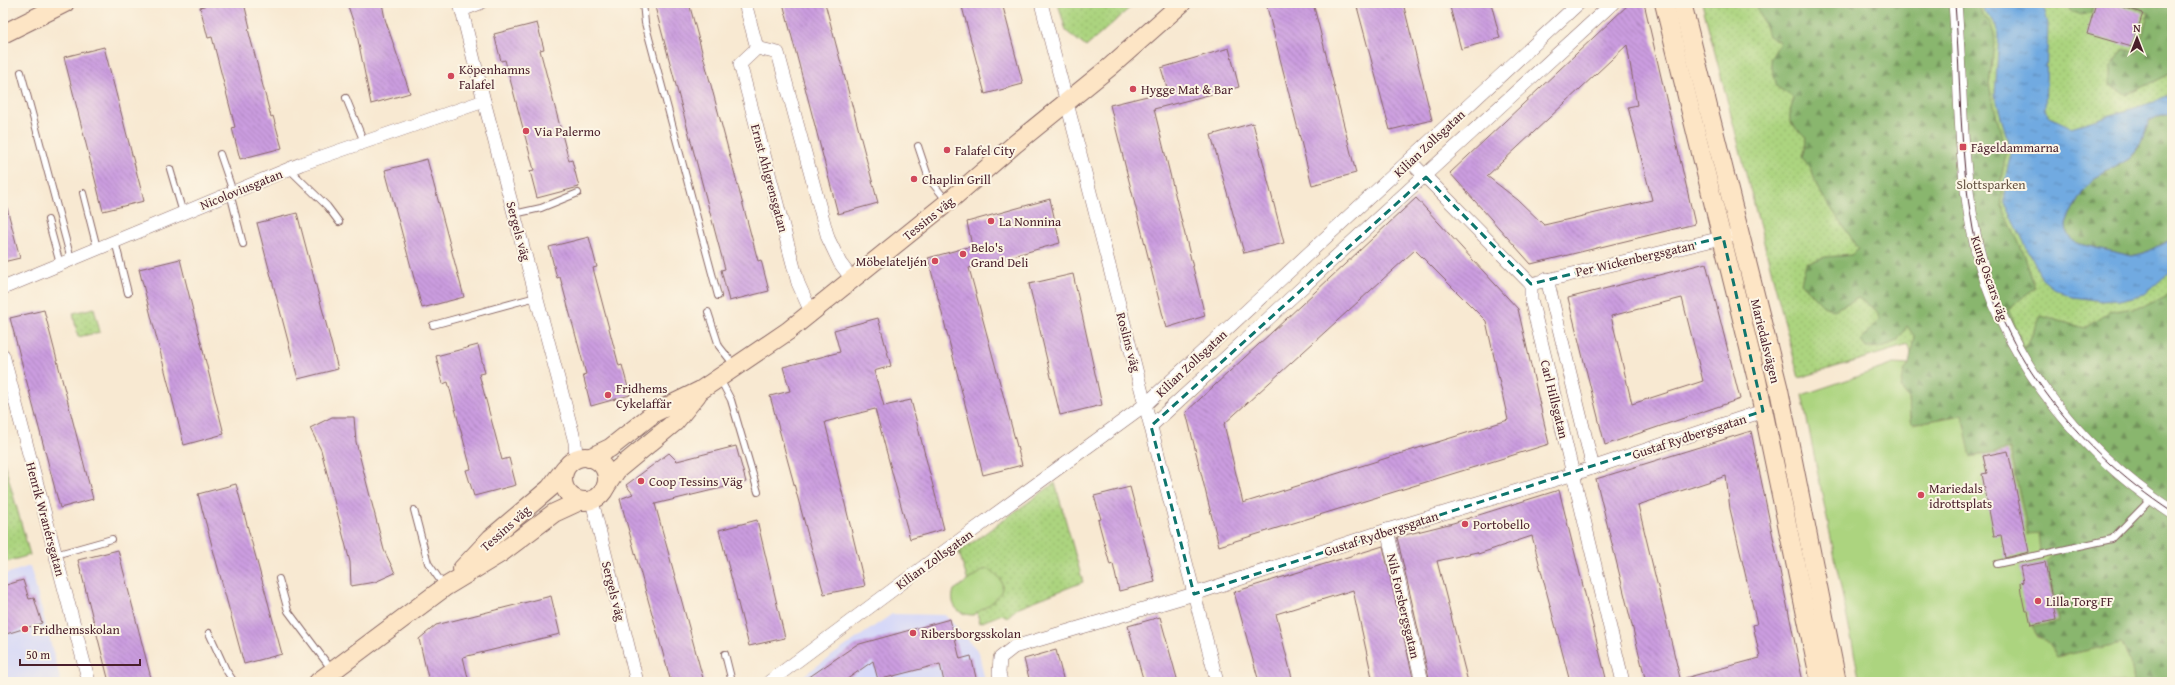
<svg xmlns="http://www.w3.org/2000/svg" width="2175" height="685" viewBox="0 0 2175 685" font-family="'Gentium Book Plus',serif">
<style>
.built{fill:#d6d8f8}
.grass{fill:url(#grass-dots);stroke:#7b7a55}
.forest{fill:url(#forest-firs);stroke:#6a6a4c}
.garden{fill:#acd47f;stroke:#7b7a55}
.water{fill:url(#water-ripples);stroke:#5e6486}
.building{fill:url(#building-back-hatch);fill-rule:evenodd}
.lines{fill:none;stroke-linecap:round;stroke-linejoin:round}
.lane-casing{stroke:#876665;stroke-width:8}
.street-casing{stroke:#876665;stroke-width:14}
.secondary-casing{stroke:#876665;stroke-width:20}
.lane{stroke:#fff;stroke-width:6}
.street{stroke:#fff;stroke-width:13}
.secondary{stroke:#fde5c5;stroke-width:18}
.tram{stroke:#4a1f2b;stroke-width:1}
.marked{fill:none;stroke:#0f766e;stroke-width:3;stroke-dasharray:8 5;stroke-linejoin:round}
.poi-dot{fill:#d1495b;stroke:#fcf5e5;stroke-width:1.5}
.labels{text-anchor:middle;stroke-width:4;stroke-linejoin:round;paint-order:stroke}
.poi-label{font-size:13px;fill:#4a1f2b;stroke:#fcf5e5;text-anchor:start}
.street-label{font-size:13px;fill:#4a1f2b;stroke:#fcf5e5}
.park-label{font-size:13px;fill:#675544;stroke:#fcf5e5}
</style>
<defs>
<pattern id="grass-dots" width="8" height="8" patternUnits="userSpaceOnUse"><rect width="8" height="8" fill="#acd47f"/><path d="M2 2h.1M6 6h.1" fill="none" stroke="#96b66e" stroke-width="1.8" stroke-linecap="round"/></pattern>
<pattern id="forest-firs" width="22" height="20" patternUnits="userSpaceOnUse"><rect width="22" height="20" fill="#89b66e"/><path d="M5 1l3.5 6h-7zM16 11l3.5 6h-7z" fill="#72935b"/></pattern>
<pattern id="water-ripples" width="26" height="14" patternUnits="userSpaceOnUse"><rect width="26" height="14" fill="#71aae1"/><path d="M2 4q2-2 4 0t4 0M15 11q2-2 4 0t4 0" fill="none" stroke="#5f8ab7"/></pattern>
<pattern id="building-back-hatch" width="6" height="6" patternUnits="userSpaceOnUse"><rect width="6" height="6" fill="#cb9de0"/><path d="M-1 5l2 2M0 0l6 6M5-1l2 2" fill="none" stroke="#a77fb6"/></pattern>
</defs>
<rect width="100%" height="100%" fill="#fcf5e5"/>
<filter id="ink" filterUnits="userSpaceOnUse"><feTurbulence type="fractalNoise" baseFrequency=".025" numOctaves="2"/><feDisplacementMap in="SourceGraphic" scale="8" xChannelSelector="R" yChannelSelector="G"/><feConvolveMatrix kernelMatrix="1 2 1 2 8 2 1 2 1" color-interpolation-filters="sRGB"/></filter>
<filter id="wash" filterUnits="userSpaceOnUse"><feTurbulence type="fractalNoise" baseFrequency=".012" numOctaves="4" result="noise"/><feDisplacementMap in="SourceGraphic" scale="16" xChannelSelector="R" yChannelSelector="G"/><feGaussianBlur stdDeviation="0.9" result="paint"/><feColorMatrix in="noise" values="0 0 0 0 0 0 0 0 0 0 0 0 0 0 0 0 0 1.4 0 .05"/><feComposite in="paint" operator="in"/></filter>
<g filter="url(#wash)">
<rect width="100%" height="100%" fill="#f8e9d2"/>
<g class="built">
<polygon points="30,566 61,682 3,682 3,575"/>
<polygon points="892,614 945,615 979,652 985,682 794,682"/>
</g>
<g class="grass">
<polygon points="1058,3 1135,3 1086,47 1066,31"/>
<polygon points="1702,3 2172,3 2172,682 2131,682 1924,411 1908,345 1799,378"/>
<polygon points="94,308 100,332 78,337 73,313"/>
<polygon points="3,459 30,555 3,563"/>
<polygon points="1055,483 1083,582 1019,607 1007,617 1002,614 980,623 959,552"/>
</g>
<g class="forest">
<path d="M1773,3H1979L1982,15L1990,22L1995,37L1989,85L2006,154L2001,180L2002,206L2025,256L2035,288L2008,309L2025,349L2041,316L2085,328L2109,312L2145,306L2172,293V682H2134L2132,669L2122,643L2057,657C2050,644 2039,639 2031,627L2058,621L2046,562L2028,534L2010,449L1970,457L1962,415L1913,424L1910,421L1909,399L1901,389V381L1904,371L1909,365L1914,336L1907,326L1897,341L1882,347L1866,348L1861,341L1870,329L1880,320L1876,310L1858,298L1834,310L1823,306L1801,283L1806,263L1825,257L1851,255L1859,249L1818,189L1811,169L1802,157L1807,137C1787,123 1787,120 1794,98L1777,87L1770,60L1780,42L1769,36L1757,7Z"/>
<polygon points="2071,3 2094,3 2091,13 2081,15 2069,10"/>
<polygon points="2117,3 2172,3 2172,73 2127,95 2110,85 2110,68 2124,49 2137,53 2149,12"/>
<polygon points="2161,115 2172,115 2172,239 2144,253 2132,256 2080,244 2071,240 2067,233 2066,225 2070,214 2084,190 2093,179 2129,159 2138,149 2149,121"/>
</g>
<g class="garden">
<polygon points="1894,364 1909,365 1904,371 1901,389 1909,399 1910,421 1913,424 1962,415 1971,457 2010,449 2028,534 2038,533 2040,553 2053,554 2046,562 2058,622 2032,627 2038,637 2046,640 2057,657 2122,643 2132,669 2134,682 1860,682 1802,395"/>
<path d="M989,569C1019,588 991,604 973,615C958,615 949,605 954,590L983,570Z"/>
</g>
<polygon class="water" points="1982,3 2043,3 2048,24 2045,110 2050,117 2071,127 2154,102 2172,93 2172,115 2161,115 2149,121 2140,145 2129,159 2093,179 2084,190 2070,214 2066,225 2067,233 2071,240 2080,244 2132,256 2144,253 2172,239 2172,270 2145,294 2120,300 2102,301 2073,297 2053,288 2042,279 2005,203 2004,184 2011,153 1995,95 1999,35 1993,20 1984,12"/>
<g id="blocks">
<g class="building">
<polygon points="215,3 244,3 250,28 248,29 271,117 273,116 282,148 240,159 232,128 235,127 212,37 208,38 200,7"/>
<polygon points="347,3 382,3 385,19 410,93 371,104 356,30"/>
<polygon points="654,3 689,3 758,261 761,260 769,291 729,301 721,270 725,269"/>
<polygon points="783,3 825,3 878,203 838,214"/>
<polygon points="961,3 1002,3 1023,84 985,94"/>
<polygon points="1266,3 1313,3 1356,173 1312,185"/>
<polygon points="1356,3 1403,3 1432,120 1390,130"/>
<polygon points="1449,3 1491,3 1500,38 1461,49"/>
<path d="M1630,3H1644L1695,224L1531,264L1450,173ZM1627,45L1637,105L1628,107L1652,200L1544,225L1518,200L1487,176Z"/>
<polygon points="2096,3 2110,3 2143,13 2132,47 2087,34"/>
<polygon points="537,23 544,49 540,50 569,161 572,160 579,187 537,198 530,171 534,170 505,60 501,61 494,34"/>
<polygon points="104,47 144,201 103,211 64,57"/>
<polygon points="1229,48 1239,87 1154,109 1205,316 1166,328 1110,105 1168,91 1161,68"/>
<polygon points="1253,123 1284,243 1244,253 1211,135"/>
<polygon points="427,159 464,297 422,308 385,170"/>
<path d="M1416,198L1518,309L1549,444L1219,546L1186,412ZM1415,250L1486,321L1508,420L1243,503L1224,424Z"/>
<polygon points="1050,199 1060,243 969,268 1022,465 983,475 928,258 972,246 967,222"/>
<polygon points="7,208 20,258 3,262 3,209"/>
<polygon points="297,213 338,369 298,379 257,223"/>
<polygon points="589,237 597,267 593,268 619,366 622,365 630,395 591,406 583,375 586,374 560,277 557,278 549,247"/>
<polygon points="180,259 224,434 184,445 139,269"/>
<path d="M1706,263L1740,399L1605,445L1568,298ZM1682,298L1703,381L1632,404L1611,316Z"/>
<polygon points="1073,274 1102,405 1060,415 1029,284"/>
<polygon points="44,310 93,499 60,508 10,318"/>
<polygon points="878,318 891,366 874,371 884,406 911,400 944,529 910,539 875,409 825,422 865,586 824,594 770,396 790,391 783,367 840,352 834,330"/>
<polygon points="478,345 485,373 479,374 502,460 509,458 516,485 474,496 466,470 471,469 448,382 443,384 436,356"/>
<polygon points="332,417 354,417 356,442 384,550 395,573 375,582 351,586 350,562 321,450 310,428"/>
<polygon points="1751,431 1803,682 1686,682 1685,678 1760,658 1753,625 1757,624 1730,509 1726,476 1638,505 1681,682 1646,682 1596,479"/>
<polygon points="736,446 746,482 655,504 704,682 671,682 620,499 633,494 626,485 669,453 677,461"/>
<polygon points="2008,451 2029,552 2005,558 2001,535 1994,536 1982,474 1987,473 1983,456"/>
<polygon points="236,484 282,654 244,664 198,494"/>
<polygon points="1130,487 1155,582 1119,591 1113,564 1110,565 1098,520 1101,519 1094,496"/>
<polygon points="1559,490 1607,682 1570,682 1532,536 1478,554 1477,552 1437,561 1468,682 1430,682 1397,537 1453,523"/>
<polygon points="757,520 785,638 749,646 719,530"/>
<polygon points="1383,546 1414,682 1373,682 1353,590 1276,614 1293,682 1259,682 1234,592"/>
<polygon points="118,550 152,682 109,682 78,560"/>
<polygon points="2045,562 2056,620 2031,625 2028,611 2025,611 2021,592 2020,583 2023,582 2020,567"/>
<polygon points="23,580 29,599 34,598 42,623 3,635 3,586"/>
<polygon points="551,596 560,634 463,657 469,682 429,682 419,639 436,625"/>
<polygon points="1160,617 1178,682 1144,682 1128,626"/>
<polygon points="950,619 960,659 971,656 977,682 944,682 940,664 878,680 873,661 843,682 802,682 856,645"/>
<polygon points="1056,650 1064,682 1030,682 1024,659"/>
</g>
</g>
</g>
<g filter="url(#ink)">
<use href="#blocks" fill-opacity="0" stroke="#876665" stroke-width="1"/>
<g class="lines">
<g class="lane-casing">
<g id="lane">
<polyline points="643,3 645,23 718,296"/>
<polyline points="21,72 71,259"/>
<polyline points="346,98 364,142"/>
<polyline points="918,146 929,179 947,201"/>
<polyline points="220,154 233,192"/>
<polyline points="170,169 183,213"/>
<polyline points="289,169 327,206 339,222"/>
<polyline points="83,193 97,248"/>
<polyline points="230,193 243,244"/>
<polyline points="514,214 541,208 578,193"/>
<polyline points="48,220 60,264"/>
<polyline points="115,241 128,293"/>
<polyline points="708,312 719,346 734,365"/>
<polyline points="433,325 536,297"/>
<polyline points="720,379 731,400 758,492"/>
<polyline points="414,510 428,563 444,586"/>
<polyline points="55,555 112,539"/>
<polyline points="1997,564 2112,539 2152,498"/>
<polyline points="279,579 288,611 332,670"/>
<polyline points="209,633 226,670 234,682"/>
<polyline points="725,654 732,682"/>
</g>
</g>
<g class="street-casing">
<g id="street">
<polyline points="460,3 484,101 575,442 576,459"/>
<polyline points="745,3 757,48"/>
<polyline points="1041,3 1217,682"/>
<path d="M1955,3C1961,78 1959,155 1973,229C1995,346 2074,448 2172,512"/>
<polyline points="462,10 480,3"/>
<polyline points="757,48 740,64 798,283 811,312"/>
<polyline points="757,48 778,53 828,238 840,263 852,279"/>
<polyline points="1410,161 1531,284 1531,299 1623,682"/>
<polyline points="1547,279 1593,468"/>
<polyline points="1531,284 1730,236"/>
<polyline points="3,288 301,164 484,101"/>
<polyline points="3,355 89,682"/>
<polyline points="1151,426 1613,3"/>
<polyline points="592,501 637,682"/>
<polyline points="1387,530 1422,682"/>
<polyline points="769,682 930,562 1146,404 1579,3"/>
<polyline points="1001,682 999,673 1000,658 1014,647 1194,594 1387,530 1574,474 1763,411"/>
</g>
</g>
<g class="secondary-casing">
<g id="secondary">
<polyline points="1664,3 1757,380 1820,682"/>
<polyline points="1682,3 1779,390 1837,682"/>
<polyline points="3,34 65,3"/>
<circle cx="585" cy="479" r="22"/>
<polyline points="589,458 610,448 654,413 701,390 788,331 948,202 1015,144 1111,66 1182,3"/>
<polyline points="605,488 617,470 675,422 697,395"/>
<polyline points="462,569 491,538 550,488 565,468"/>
<polyline points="318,682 445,587 501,553 554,513 580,501"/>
</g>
</g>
<use href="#lane" class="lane"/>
<use href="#street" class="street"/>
<use href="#secondary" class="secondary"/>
<path class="tram" d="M1955,3C1961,78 1959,155 1973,229C1995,346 2074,448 2172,512"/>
</g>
</g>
<path class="marked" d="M1426,177L1531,284L1723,237L1763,411L1194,594L1151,426Z"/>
<g class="poi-dot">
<circle cx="451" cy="76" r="4"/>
<circle cx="1133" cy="89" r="4"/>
<circle cx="526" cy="131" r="4"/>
<rect x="1959" y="143" width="8" height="8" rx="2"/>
<circle cx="947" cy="150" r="4"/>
<circle cx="914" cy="179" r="4"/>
<circle cx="991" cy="221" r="4"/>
<circle cx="963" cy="254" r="4"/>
<circle cx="935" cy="261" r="4"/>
<circle cx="608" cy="395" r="4"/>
<circle cx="641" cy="481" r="4"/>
<circle cx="1921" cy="495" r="4"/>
<circle cx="1465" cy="524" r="4"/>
<circle cx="2038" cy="601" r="4"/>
<circle cx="25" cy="629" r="4"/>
<circle cx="913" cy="633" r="4"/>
</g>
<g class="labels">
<g class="poi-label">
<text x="459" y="74">Köpenhamns<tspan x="459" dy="15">Falafel</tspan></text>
<text x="1141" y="94">Hygge Mat &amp; Bar</text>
<text x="534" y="136">Via Palermo</text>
<text x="1971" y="152">Fågeldammarna</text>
<text x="955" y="155">Falafel City</text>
<text x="922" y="184">Chaplin Grill</text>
<text x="999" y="226">La Nonnina</text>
<text x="971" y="252">Belo's<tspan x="971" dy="15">Grand Deli</tspan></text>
<text x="927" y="266" text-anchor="end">Möbelateljén</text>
<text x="616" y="393">Fridhems<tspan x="616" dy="15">Cykelaffär</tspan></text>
<text x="649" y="486">Coop Tessins Väg</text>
<text x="1929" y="493">Mariedals<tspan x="1929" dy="15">idrottsplats</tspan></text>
<text x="1473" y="529">Portobello</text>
<text x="2046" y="606">Lilla Torg FF</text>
<text x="33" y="634">Fridhemsskolan</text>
<text x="921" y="638">Ribersborgsskolan</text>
</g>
<g class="street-label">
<text transform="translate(1429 143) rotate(-43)" y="5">Kilian Zollsgatan</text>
<text transform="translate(770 178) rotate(75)" y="5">Ernst Ahlgrensgatan</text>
<text transform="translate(241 189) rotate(-22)" y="5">Nicoloviusgatan</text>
<text transform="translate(928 218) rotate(-39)" y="5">Tessins väg</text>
<text transform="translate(519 231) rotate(75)" y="5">Sergels väg</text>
<text transform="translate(1635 258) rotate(-13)" y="5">Per Wickenbergsgatan</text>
<text transform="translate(1990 278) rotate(71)" y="5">Kung Oscars väg</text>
<text transform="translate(1766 341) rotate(76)" y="5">Mariedalsvägen</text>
<text transform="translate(1129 342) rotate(75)" y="5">Roslins väg</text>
<text transform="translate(1191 363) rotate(-43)" y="5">Kilian Zollsgatan</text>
<text transform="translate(1555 399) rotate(76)" y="5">Carl Hillsgatan</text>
<text transform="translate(1689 436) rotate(-18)" y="5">Gustaf Rydbergsgatan</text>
<text transform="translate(46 519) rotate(75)" y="5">Henrik Wranérsgatan</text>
<text transform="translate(505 528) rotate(-42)" y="5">Tessins väg</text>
<text transform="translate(1381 533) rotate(-18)" y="5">Gustaf Rydbergsgatan</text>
<text transform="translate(934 559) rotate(-36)" y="5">Kilian Zollsgatan</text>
<text transform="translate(614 591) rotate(76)" y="5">Sergels väg</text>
<text transform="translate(1404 606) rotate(77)" y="5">Nils Forsbergsgatan</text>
</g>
<g class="park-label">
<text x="1991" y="189">Slottsparken</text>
</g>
</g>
<rect width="2175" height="685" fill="none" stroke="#fcf5e5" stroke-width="16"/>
<g transform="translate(2137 38)" stroke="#fcf5e5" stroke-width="3" paint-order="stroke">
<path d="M0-3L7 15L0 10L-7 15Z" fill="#4a1f2b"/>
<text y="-6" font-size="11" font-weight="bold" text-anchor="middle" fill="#4a1f2b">N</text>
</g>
<path d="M20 659v6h120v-6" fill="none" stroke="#4a1f2b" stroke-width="2"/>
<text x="26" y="659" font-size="12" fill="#4a1f2b" stroke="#fcf5e5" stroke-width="3" paint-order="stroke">50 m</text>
</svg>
